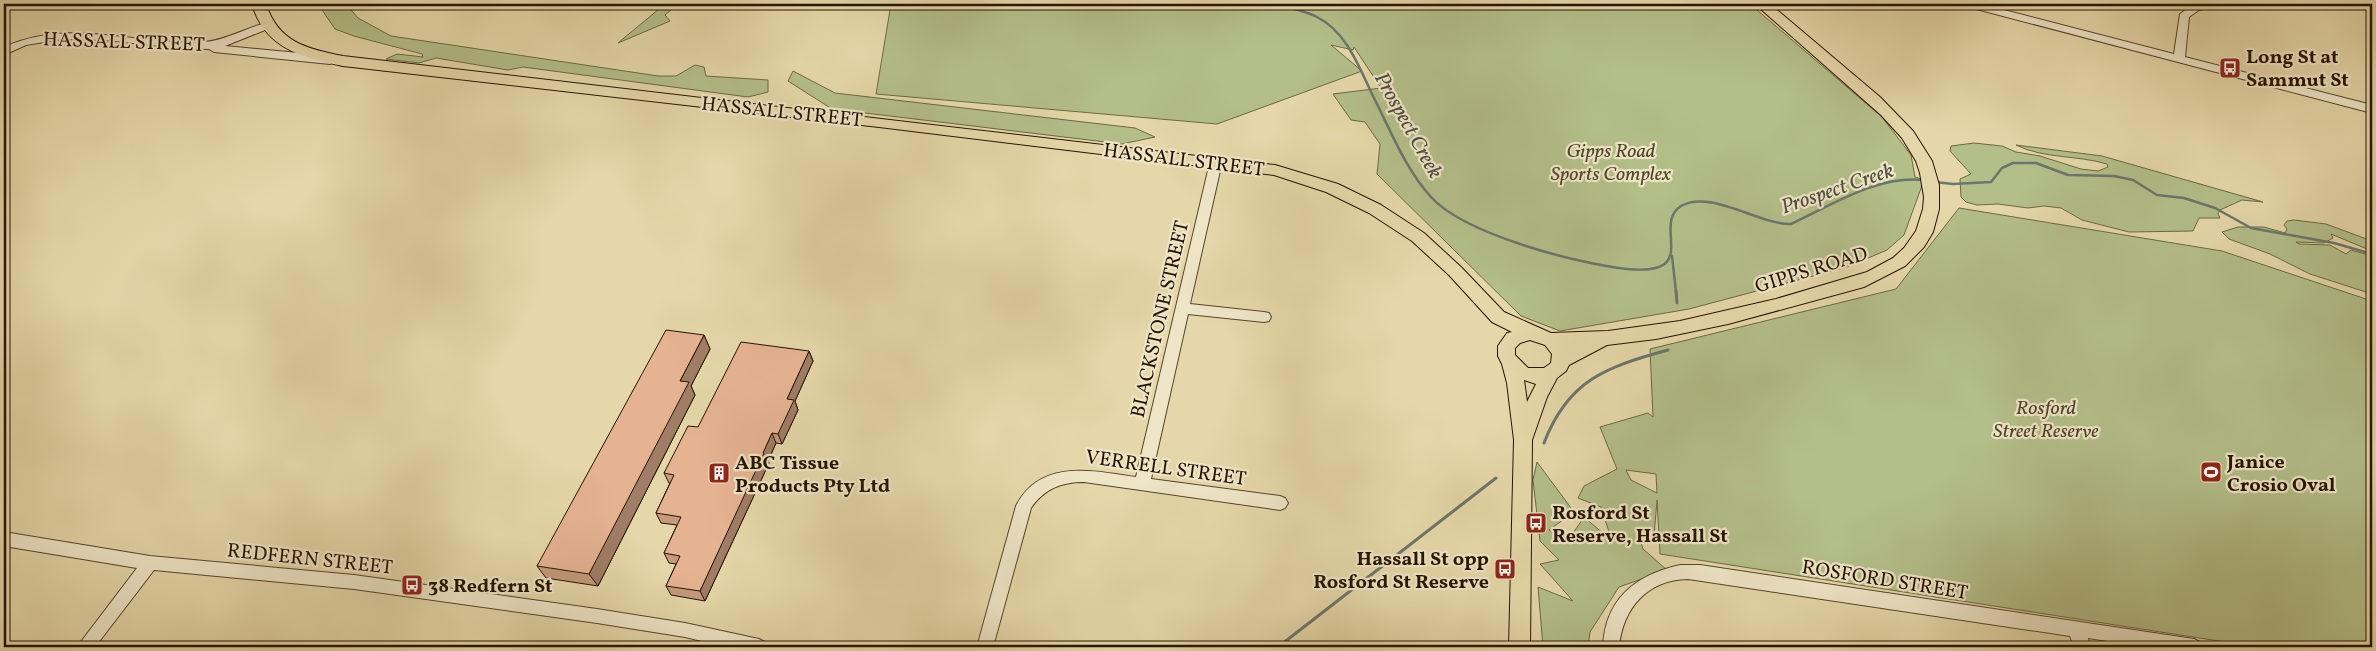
<svg xmlns="http://www.w3.org/2000/svg" width="2376" height="651" viewBox="0 0 2376 651" font-family="Vollkorn,serif">
<style>
.green{fill:#b3be89;stroke:#6c6944;fill-rule:evenodd}
.lines{fill:none;stroke-linecap:round;stroke-linejoin:round}
.stream-far1{stroke:#6c766c;stroke-width:2.5}
.stream{stroke:#6c766c;stroke-width:3}
.minor-casing{stroke:#56452a;stroke-width:2}
.major-casing{stroke:#261400;stroke-width:2}
.minor{fill:#eee5c7;fill-rule:evenodd}
.major{fill:#e5d7a9;fill-rule:evenodd}
.wall{fill:#c59a7e;stroke:#261400}
.shaded-wall{fill:#a07d66;stroke:#261400}
.building{fill:#e5b392;stroke:#261400}
.labels{text-anchor:middle;stroke-width:4.5;stroke-linejoin:round;paint-order:stroke}
.street-label{font-size:20px;fill:#261400;stroke:#eee5c7}
.poi-label{font-size:20px;font-weight:bold;fill:#261400;stroke:#eee5c7;text-anchor:start}
.park-label{font-size:20px;font-style:italic;fill:#504729;stroke:#eee5c7}
.water-label{font-size:21px;font-style:italic;fill:#4f4d3f;stroke:#eee5c7}
</style>
<rect width="100%" height="100%" fill="#e5d7a9"/>
<filter id="stains"><feTurbulence type="fractalNoise" baseFrequency=".004" numOctaves="4"/><feColorMatrix values="0 0 0 0 .2 0 0 0 0 .09 0 0 0 0 .02 0 0 0 .5 -.17"/></filter>
<radialGradient id="worn" r=".72"><stop offset=".6" stop-color="#630" stop-opacity="0"/><stop offset="1" stop-color="#630" stop-opacity=".3"/></radialGradient>
<g class="green">
<polygon points="318,4 346,4 358,18 391,36 658,76 676,76 695,65 704,67 706,76 768,80 768,92 748,97 523,67 508,70 436,58 419,63 386,59 397,54 423,57 422,54 354,36 335,29"/>
<polygon points="665,4 678,4 665,15 670,21 618,43"/>
<polygon points="891,4 1750,4 1882,117 1911,155 1915,177 1924,180 1904,235 1887,250 1847,267 1689,309 1560,331 1521,316 1377,174 1380,144 1365,122 1351,120 1333,94 1381,88 1354,47 1353,50 1331,45 1362,71 1217,124 876,94"/>
<polygon points="793,71 835,93 1135,128 1155,137 1122,144 832,109 788,81"/>
<path d="M1974,143L2002,146L2016,152L2040,156L2081,169L2098,171L2108,167L2107,164C2078,155 2044,159 2016,145L2102,156L2263,202L2242,200L2220,210L2218,214L2220,218H2199L2193,231L2129,232L2082,220L2061,208L2044,206L2028,208L1998,204L1977,205L1966,202L1961,197L1960,179L1971,174L1950,151L1951,146Z"/>
<path d="M1959,208L2222,251L2372,301V647H2257L1660,554L1657,500L1654,537L1637,530L1643,549L1667,570L1619,587L1590,632L1588,647H1543L1538,587L1573,601L1540,564L1559,560L1540,541L1533,480L1537,462L1574,512L1549,530L1569,539L1584,517L1612,541L1601,507L1578,498L1584,486L1617,469L1600,427L1648,413L1653,417L1650,349L1896,289ZM1626,470L1656,474L1657,493L1631,480Z"/>
<polygon points="2294,220 2326,224 2372,241 2372,251 2331,234 2333,238 2324,243 2296,242 2299,244 2330,245 2346,254 2351,250 2372,256 2372,294 2310,274 2270,254 2229,239 2222,232 2238,227 2264,227 2285,233 2287,229 2284,225 2287,221"/>
</g>
<g class="lines">
<g class="stream-far1">
<path d="M1277,4C1290,8 1305,11 1317,17C1349,33 1361,73 1376,102C1392,134 1407,171 1431,197C1464,234 1578,264 1627,269C1703,276 1651,225 1681,206C1710,189 1760,225 1791,224C1832,205 1877,175 1924,180"/>
<polyline points="1935,182 1953,184 1991,182 2002,168 2013,163 2036,163 2068,175 2114,176 2133,180 2157,195 2184,198 2215,208 2251,228 2334,243 2372,254"/>
<polyline points="1672,256 1676,292"/>
</g>
<g class="stream">
<polyline points="1676,291 1677,303"/>
<path d="M1544,443C1568,380 1606,367 1668,350"/>
<polyline points="1278,647 1496,478"/>
</g>
<g class="minor-casing">
<g id="minor">
<polygon points="1964,4 1981,4 2174,54 2180,14 2191,6 2215,4 2214,6 2199,10 2189,17 2185,57 2372,105 2372,113 1965,6"/>
<path d="M266,23L270,24V28L225,46L330,56L336,60L330,64L214,52L209,49L178,48L105,40L63,39L26,45L4,55V47C72,17 134,46 204,42C227,40 245,28 266,23Z"/>
<path d="M1216,158L1222,162L1190,304L1264,312L1269,313L1271,317L1269,321L1264,322L1188,314L1151,479L1280,496L1285,498L1288,503L1285,508L1280,510L1084,482C1061,482 1044,489 1031,508L993,647H977L1016,506C1040,458 1094,471 1136,477L1210,162Z"/>
<polygon points="4,532 150,556 354,575 597,609 685,623 759,639 765,642 767,647 727,647 685,637 597,623 354,589 154,570 95,647 77,647 137,568 4,546"/>
<path d="M1680,565H1700L2194,639L2200,642L2202,647H2146L2088,638L2090,647H2074L2070,636L1688,579C1647,580 1623,608 1619,647H1603C1605,599 1635,575 1680,565Z"/>
</g>
</g>
<g class="major-casing">
<path id="major" d="M252,4H266C278,42 307,49 343,56L1275,165L1338,184L1381,205L1424,233L1461,267L1504,312L1551,333L1608,331L1680,321L1776,299L1867,272L1893,258L1904,248L1916,231L1923,209L1924,197L1920,173L1916,161L1902,138L1881,115L1755,4H1770L1880,97L1913,131L1932,161L1939,185V209L1933,232L1924,247L1905,266L1864,287L1728,324L1656,339L1607,345L1569,365L1566,371L1557,378L1547,397L1532,440L1530,647H1509L1514,440L1507,383L1502,364L1498,356V346L1507,333L1512,332L1492,322L1449,275L1412,241L1369,213L1326,192L1274,175L879,127L343,66C302,57 265,49 252,4ZM1530,340L1545,345L1552,354L1551,363L1544,368H1528L1515,355V348L1520,343ZM1524,380L1536,384L1527,402Z"/>
</g>
<use href="#minor" class="minor"/>
<use href="#major" class="major"/>
</g>
<g class="wall">
<polygon points="704,335 710,349 691,386 695,395 598,586 546,578 537,566"/>
<polygon points="809,351 813,361 795,401 798,410 782,444 776,443 768,461 769,463 705,601 671,595 666,586 676,564 669,563 664,553 677,525 661,523 656,513 670,483 669,483 664,473 698,427"/>
</g>
<g class="shaded-wall">
<polygon points="704,335 710,349 691,386 695,395 598,586 589,574 680,381"/>
<polygon points="809,351 813,361 795,401 798,410 782,444 778,434 787,399"/>
<polygon points="772,433 776,443 768,461 769,463 705,601 700,591"/>
</g>
<g class="building">
<polygon points="666,330 704,335 680,381 689,382 589,574 537,566"/>
<polygon points="741,342 809,351 787,399 794,400 778,434 772,433 763,453 764,453 700,591 666,586 680,556 664,553 681,517 656,513 674,475 664,473 688,426 698,427"/>
</g>
<defs>
<g id="bus-square" transform="scale(1.125)"><rect x="-9" y="-9" width="18" height="18" rx="4" fill="#8f2418" stroke="#eee5c7"/><path d="M-5-6H5V4H4V6H2V4H-2V6H-4V4H-5ZM-3.5-4V0h7V-4ZM-3.5 1.2v1.5H-2V1.2ZM2 1.2v1.5H3.5V1.2Z" fill="#fff"/></g>
<g id="stadium-square" transform="scale(1.125)"><rect x="-9" y="-9" width="18" height="18" rx="4" fill="#8f2418" stroke="#eee5c7"/><path d="M0-5a6.5 5 0 1 0 0 10a6.5 5 0 1 0 0-10ZM-3.5-1.8h7v3.6h-7Z" fill="#fff"/></g>
<g id="building-square" transform="scale(1.125)"><rect x="-9" y="-9" width="18" height="18" rx="4" fill="#8f2418" stroke="#eee5c7"/><path d="M-4-6H4V6H1V3H-1V6H-4ZM-2.5-4.3h1.7v1.8h-1.7ZM.8-4.3h1.7v1.8H.8ZM-2.5-1h1.7V.8h-1.7ZM.8-1h1.7V.8H.8Z" fill="#fff"/></g>
</defs>
<g fill-rule="evenodd">
<use href="#bus-square" x="2230" y="68"/>
<use href="#stadium-square" x="2211" y="472"/>
<use href="#building-square" x="719" y="473"/>
<use href="#bus-square" x="1536" y="523"/>
<use href="#bus-square" x="1505" y="569"/>
<use href="#bus-square" x="412" y="585"/>
</g>
<g class="labels">
<g class="street-label">
<text transform="translate(124 41) rotate(2)" y="7">HASSALL STREET</text>
<text transform="translate(782 111) rotate(6)" y="7">HASSALL STREET</text>
<text transform="translate(1184 159) rotate(7)" y="7">HASSALL STREET</text>
<text transform="translate(1811 269) rotate(-17)" y="7">GIPPS ROAD</text>
<text transform="translate(1159 319) rotate(-77)" y="7">BLACKSTONE STREET</text>
<text transform="translate(1166 467) rotate(8)" y="7">VERRELL STREET</text>
<text transform="translate(310 558) rotate(6)" y="7">REDFERN STREET</text>
<text transform="translate(1885 579) rotate(9)" y="7">ROSFORD STREET</text>
</g>
<g class="poi-label">
<text x="2246" y="63">Long St at<tspan x="2246" dy="23">Sammut St</tspan></text>
<text x="2227" y="468">Janice<tspan x="2227" dy="23">Crosio Oval</tspan></text>
<text x="735" y="469">ABC Tissue<tspan x="735" dy="23">Products Pty Ltd</tspan></text>
<text x="1552" y="519">Rosford St<tspan x="1552" dy="23">Reserve, Hassall St</tspan></text>
<text x="1489" y="565" text-anchor="end">Hassall St opp<tspan x="1489" dy="23">Rosford St Reserve</tspan></text>
<text x="428" y="592">38 Redfern St</text>
</g>
<g class="park-label">
<text x="1611" y="157">Gipps Road<tspan x="1611" dy="23">Sports Complex</tspan></text>
<text x="2046" y="414">Rosford<tspan x="2046" dy="23">Street Reserve</tspan></text>
</g>
<g class="water-label">
<text transform="translate(1409 125) rotate(61)" y="7">Prospect Creek</text>
<text transform="translate(1837 188) rotate(-19)" y="7">Prospect Creek</text>
</g>
</g>
<rect width="2376" height="651" fill="none" stroke="#e5d7a9" stroke-width="20"/>
<rect x="5" y="5" width="2366" height="641" fill="none" stroke="#261400" stroke-width="2.5"/>
<rect x="10" y="10" width="2356" height="631" fill="none" stroke="#261400"/>
<rect width="100%" height="100%" filter="url(#stains)"/>
<rect width="100%" height="100%" fill="url(#worn)"/>
</svg>
